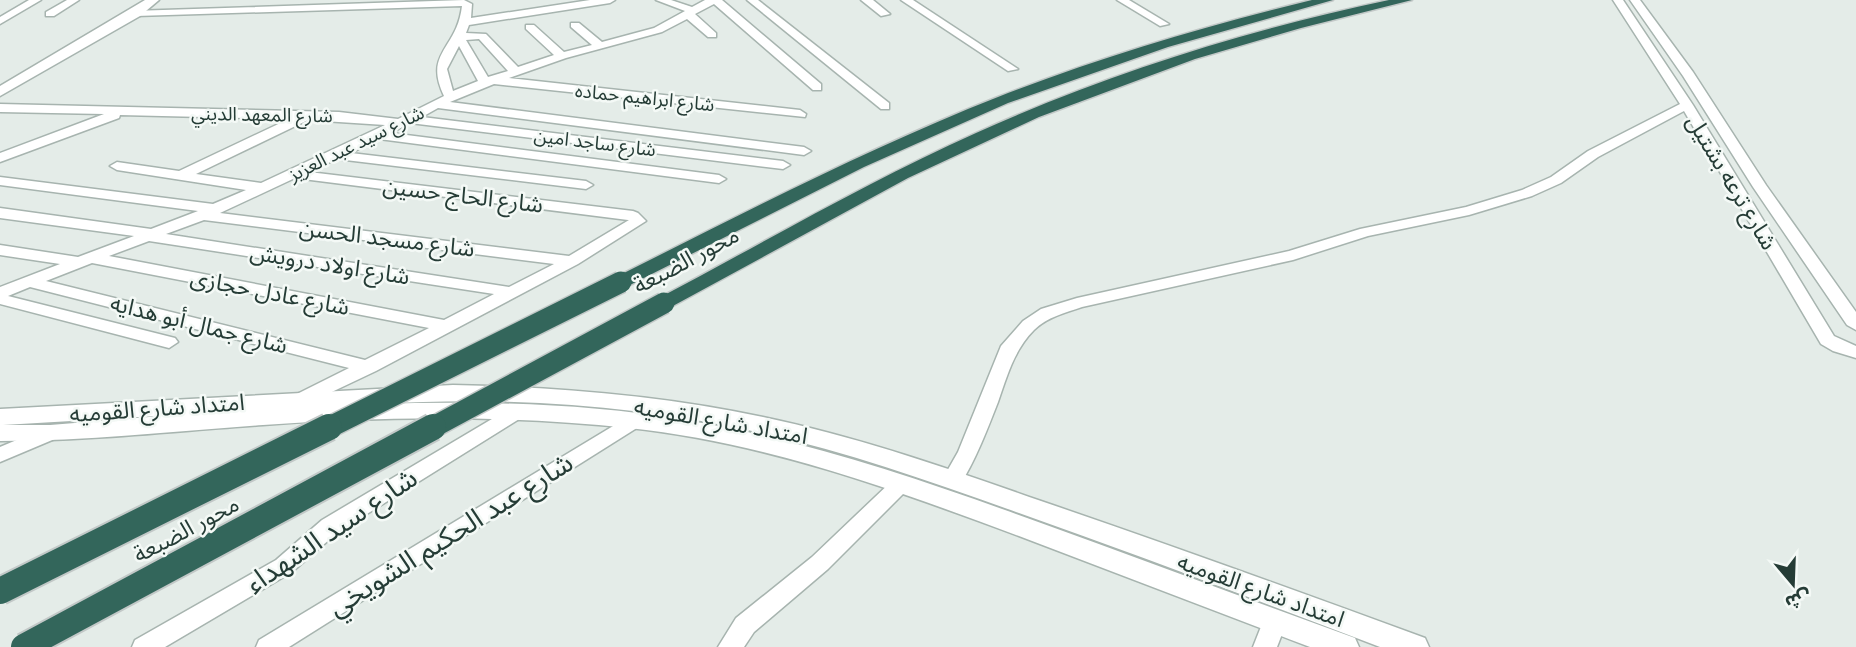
<svg xmlns="http://www.w3.org/2000/svg" width="1856" height="647" viewBox="0 0 1856 647" font-family="'Roboto Condensed','Noto Sans Arabic',sans-serif">
<style>
.lines{fill:none;stroke-linecap:round;stroke-linejoin:round}
.minor-casing{stroke:#a7b4af;stroke-width:3}
.tertiary-casing{stroke:#a7b4af;stroke-width:3}
.motorway-casing{stroke:#c2c8c7;stroke-width:3}
.minor{fill:#fff;fill-rule:evenodd}
.tertiary{fill:#fff;fill-rule:evenodd}
.motorway{fill:#33665b;fill-rule:evenodd}
.motorway-bridge-far1-casing{stroke:#c2c8c7;stroke-width:24;stroke-linecap:butt}
.motorway-bridge-casing{stroke:#c2c8c7;stroke-width:30;stroke-linecap:butt}
.motorway-bridge-far1{stroke:#33665b;stroke-width:21}
.motorway-bridge{stroke:#33665b;stroke-width:26}
.labels{text-anchor:middle;stroke-width:5;stroke-linejoin:round;paint-order:stroke}
.far-street-label{font-size:19px;fill:#253c36;stroke:#f4f9f6}
.street-label{font-size:23px;fill:#253c36;stroke:#f4f9f6}
.near-street-label{font-size:28px;fill:#253c36;stroke:#f4f9f6}
</style>
<rect width="100%" height="100%" fill="#e4ece8"/>
<g class="lines">
<g class="minor-casing">
<g id="minor">
<polygon points="29,0 41,0 0,24 0,17"/>
<polygon points="67,0 79,0 54,16 46,16 46,12"/>
<path d="M464,0L472,4L471,18L590,0H615L610,3L469,25L466,33L486,34L518,67L554,55L526,29V25H534L564,52L592,45L571,27V23H579L602,42L654,28L685,11L656,0H671L692,7L705,0H722L821,84V90H813L714,4L695,14L716,33V37H708L687,19L662,32L566,58L509,78L800,110L806,114L805,117L494,84L450,102L804,147L811,151L804,155L438,108L422,117L783,161L790,165L783,169L410,123L391,133L719,175L726,179L719,183L379,139L351,153L586,181L593,185L586,189L337,159L309,172L633,211L638,213L646,221L578,264L376,371L298,408L291,407L288,402L291,397L349,368L30,287L8,296L175,338L178,342L169,348L0,304V287L60,264L0,255V245L78,257L134,236L0,218V208L151,229L198,211L0,185V177L213,204L246,190L117,170L110,166L117,162L179,171L289,119L120,115L119,118L0,162V153L104,114L0,112V104L339,112L398,119L444,96C423,52 457,50 462,6L136,16L132,15V11ZM479,39L508,71L488,77L466,40ZM459,46L478,81L453,91L447,69ZM308,120L385,125L261,183L196,174ZM295,178L628,220H629L569,256L220,213ZM204,220L554,264L509,287L166,234ZM149,241L494,294L444,320L109,256ZM92,263L429,328L365,360L46,281Z"/>
<polygon points="747,0 758,0 889,103 889,109 881,109"/>
<polygon points="861,0 873,0 890,14 881,16"/>
<polygon points="901,0 913,0 1018,69 1008,71"/>
<polygon points="1117,0 1129,0 1169,24 1160,26"/>
<path d="M1613,0H1623L1693,105L1834,336L1856,346V358L1833,351L1821,344L1684,111L1598,157L1561,183L1532,196L1469,215L1368,236L1293,260L1082,307C1065,313 1047,317 1034,330C1014,350 1007,376 998,402C987,430 976,459 960,485L953,488L946,485L942,480L958,452L1001,346L1023,321L1041,309L1077,298L1289,251L1360,229L1466,207L1522,190L1551,177L1588,151L1680,104Z"/>
<polygon points="1630,0 1640,0 1693,72 1766,185 1856,312 1856,330 1847,325 1753,187 1683,76"/>
<polygon points="517,404 524,406 527,411 524,416 338,532 292,572 165,647 132,647 135,640 276,560 322,520"/>
<polygon points="633,414 640,416 643,421 640,426 289,647 256,647 259,640"/>
<polygon points="50,426 57,428 60,433 57,438 0,462 0,447"/>
<polygon points="901,476 908,479 912,484 908,489 828,569 754,632 744,647 718,647 736,618 812,557 894,479"/>
<polygon points="1275,611 1284,614 1287,621 1277,647 1253,647 1266,614"/>
</g>
</g>
<g class="tertiary-casing">
<g id="tertiary">
<polygon points="145,0 159,0 140,16 0,96 0,86"/>
<path d="M453,385C557,387 661,395 763,417C858,437 950,469 1041,501C1170,545 1297,591 1425,638L1429,647H1380C1260,601 1140,556 1019,513C934,483 849,452 762,433C635,405 507,396 378,404C481,401 584,403 685,420C807,440 925,481 1041,523C1146,561 1250,600 1355,638L1359,647H1310C1213,610 1116,573 1019,536C893,489 763,442 629,428C507,415 385,416 263,425C176,431 88,441 0,441V409ZM174,415L50,425H3Z"/>
</g>
</g>
<g class="motorway-casing">
<g id="motorway">
<path d="M1312,0H1333L1168,47L1008,103L864,167L628,286H614L611,282L614,278C740,215 866,149 998,97C1100,57 1205,26 1312,0Z"/>
<path d="M1389,0H1412L1301,28L1195,59L1039,117L908,178L671,307H657L654,303L657,299C763,243 867,182 976,133C1109,73 1247,30 1389,0Z"/>
</g>
</g>
<use href="#minor" class="minor"/>
<use href="#tertiary" class="tertiary"/>
<use href="#motorway" class="motorway"/>
<g class="motorway-bridge-far1-casing">
<g id="motorway-bridge-far1">
<polyline points="326,429 621,282"/>
<polyline points="430,429 664,303"/>
</g>
</g>
<g class="motorway-bridge-casing">
<g id="motorway-bridge">
<polyline points="0,591 329,427"/>
<polyline points="24,647 433,427"/>
</g>
</g>
<use href="#motorway-bridge-far1" class="motorway-bridge-far1"/>
<use href="#motorway-bridge" class="motorway-bridge"/>
</g>
<g class="labels">
<g class="far-street-label">
<text transform="translate(645 97) rotate(6)" y="7">شارع ابراهيم حماده</text>
<text transform="translate(262 114) rotate(1)" y="7">شارع المعهد الديني</text>
<text transform="translate(595 142) rotate(7)" y="7">شارع ساجد امين</text>
<text transform="translate(356 143) rotate(-26)" y="7">شارع سيد عبد العزيز</text>
</g>
<g class="street-label">
<text transform="translate(1732 182) rotate(59)" y="8">شارع ترعه بشتيل</text>
<text transform="translate(463 195) rotate(7)" y="8">شارع الحاج حسين</text>
<text transform="translate(387 238) rotate(7)" y="8">شارع مسجد الحسن</text>
<text transform="translate(686 260) rotate(-28)" y="8">محور الضبعة</text>
<text transform="translate(330 264) rotate(9)" y="8">شارع اولاد درويش</text>
<text transform="translate(270 292) rotate(11)" y="8">شارع عادل حجازى</text>
<text transform="translate(199 324) rotate(14)" y="8">شارع جمال أبو هدايه</text>
<text transform="translate(157 408) rotate(-4)" y="8">امتداد شارع القوميه</text>
<text transform="translate(721 421) rotate(10)" y="8">امتداد شارع القوميه</text>
<text transform="translate(186 529) rotate(-28)" y="8">محور الضبعة</text>
<text transform="translate(1261 590) rotate(20)" y="8">امتداد شارع القوميه</text>
</g>
<g class="near-street-label">
<text transform="translate(331 530) rotate(-34)" y="10">شارع سيد الشهداء</text>
<text transform="translate(450 534) rotate(-32)" y="10">شارع عبد الحكيم الشويخي</text>
</g>
</g>
<g transform="translate(1793 584) rotate(161)" stroke="#f4f9f6" stroke-width="5" paint-order="stroke">
<path d="M0-5L12 26L0 18L-12 26Z" fill="#253c36"/>
<text y="-10" font-size="19" font-weight="bold" text-anchor="middle" fill="#253c36">ش</text>
</g>
</svg>
